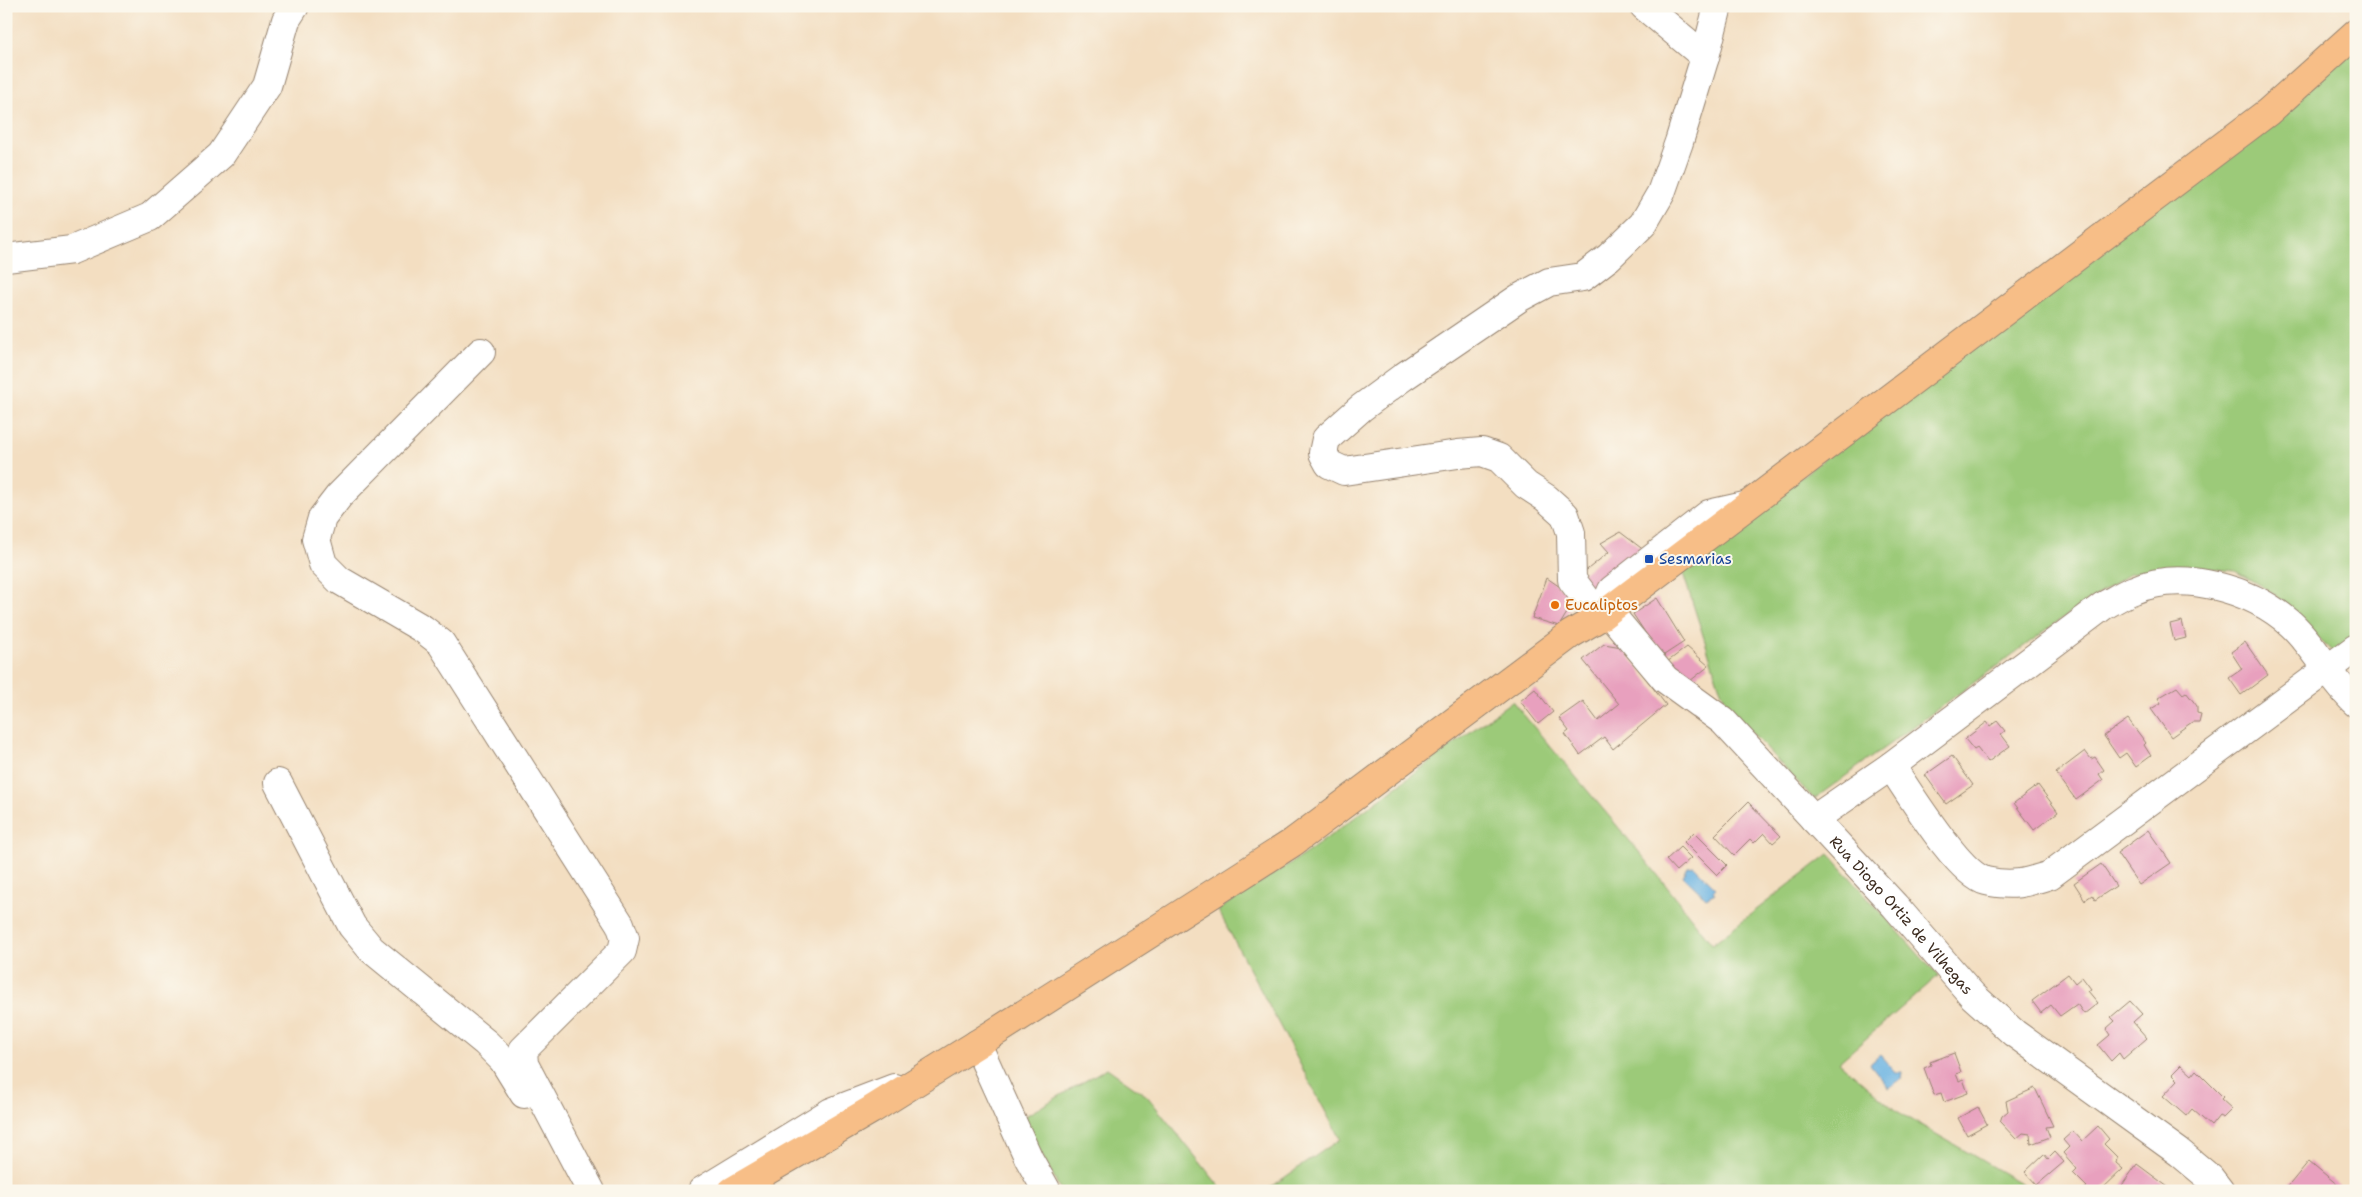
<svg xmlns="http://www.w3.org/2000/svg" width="2362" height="1197" viewBox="0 0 2362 1197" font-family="'Shantell Sans',sans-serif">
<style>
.green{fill:#9cca79;stroke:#6c7a4c}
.water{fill:#6ab3e2;stroke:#526e80}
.building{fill:#e8a0be}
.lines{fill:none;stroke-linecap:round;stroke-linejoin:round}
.minor-casing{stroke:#978470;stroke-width:30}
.major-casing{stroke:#978470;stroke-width:30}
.minor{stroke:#fff;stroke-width:28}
.major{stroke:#f7be87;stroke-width:28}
.transit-dot{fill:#1a4fb4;stroke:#fbf7ec;stroke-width:2}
.food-dot{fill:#e8710a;stroke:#fbf7ec;stroke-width:2}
.labels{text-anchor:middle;stroke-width:4;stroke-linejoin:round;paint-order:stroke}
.transit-label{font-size:15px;fill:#164399;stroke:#fbf7ec;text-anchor:start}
.food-label{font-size:15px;fill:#c56008;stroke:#fbf7ec;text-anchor:start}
.street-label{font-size:15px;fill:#3b2a1e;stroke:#fbf7ec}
</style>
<rect width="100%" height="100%" fill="#fbf7ec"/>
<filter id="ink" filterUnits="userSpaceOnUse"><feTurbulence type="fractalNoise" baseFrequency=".02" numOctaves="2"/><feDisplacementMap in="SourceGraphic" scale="10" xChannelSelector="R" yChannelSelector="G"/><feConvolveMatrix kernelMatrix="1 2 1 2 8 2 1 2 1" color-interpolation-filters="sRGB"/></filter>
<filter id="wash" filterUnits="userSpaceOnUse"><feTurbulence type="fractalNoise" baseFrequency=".0096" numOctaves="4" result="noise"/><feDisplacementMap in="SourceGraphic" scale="20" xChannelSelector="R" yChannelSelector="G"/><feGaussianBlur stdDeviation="1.12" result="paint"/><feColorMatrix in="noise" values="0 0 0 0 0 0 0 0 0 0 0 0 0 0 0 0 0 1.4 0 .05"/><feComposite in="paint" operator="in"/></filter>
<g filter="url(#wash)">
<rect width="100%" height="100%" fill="#f3dec1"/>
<g class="green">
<polygon points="2356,43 2356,638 2334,654 2275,594 2235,571 2175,566 2130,573 2060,620 1814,799 1729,709 1719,685 1682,570"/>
<polygon points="1512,701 1645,859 1712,944 1829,854 1938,976 1839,1062 1895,1110 2034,1191 1265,1191 1340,1139 1218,910 1308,852"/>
<polygon points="1107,1068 1147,1096 1223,1191 1061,1191 1022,1118"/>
</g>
<g class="water">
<polygon points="1694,866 1716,888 1713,891 1715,893 1706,898 1683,876 1688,867"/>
<polygon points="1880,1055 1895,1072 1902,1072 1901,1079 1889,1088 1870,1064"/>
</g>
<g id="blocks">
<g class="building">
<polygon points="1620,532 1649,554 1596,599 1578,577 1609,552 1601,543"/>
<polygon points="1547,578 1576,598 1559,626 1532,618"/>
<polygon points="1657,598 1684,642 1661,657 1633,614"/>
<polygon points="2182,621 2186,638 2174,641 2170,624"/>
<polygon points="2245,642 2268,675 2241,695 2229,678 2242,669 2231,652"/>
<polygon points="1604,644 1622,647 1666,705 1613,749 1604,737 1580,755 1565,734 1569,731 1559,718 1583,701 1598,721 1619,704 1583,660"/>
<polygon points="1687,647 1709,666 1690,681 1667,662"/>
<polygon points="2177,687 2183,694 2186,692 2197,706 2197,713 2201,714 2199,722 2192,722 2171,737 2151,709 2161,703 2158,698"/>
<polygon points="1535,689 1553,712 1538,724 1520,701"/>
<polygon points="2128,719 2146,743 2144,745 2151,756 2136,767 2126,753 2119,758 2104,736"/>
<polygon points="1997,721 2005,731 2001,734 2010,746 1988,762 1977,748 1974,750 1965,739 1987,722 1990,726"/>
<polygon points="2085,751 2091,759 2095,757 2104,770 2099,774 2103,780 2076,800 2056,773"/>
<polygon points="1952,756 1973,785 1946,804 1925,775"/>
<polygon points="2038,785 2058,812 2034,830 2014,803"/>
<polygon points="1748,802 1781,836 1773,843 1764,833 1754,843 1750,839 1734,855 1715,835"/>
<polygon points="2148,830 2171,863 2139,885 2117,853"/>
<polygon points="1694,832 1727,865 1717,875 1684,842"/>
<polygon points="1680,847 1691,858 1676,871 1666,860"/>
<polygon points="2101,864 2116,886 2095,900 2092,895 2085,900 2074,883"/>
<polygon points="2068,974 2075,983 2082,977 2091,989 2088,991 2098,1003 2084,1014 2077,1004 2060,1016 2051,1005 2041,1013 2032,1001"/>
<polygon points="2130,1001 2142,1014 2133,1022 2147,1038 2123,1059 2119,1053 2111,1061 2098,1045 2110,1035 2106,1029 2115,1021 2111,1017"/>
<polygon points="1954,1053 1961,1072 1956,1074 1959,1081 1963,1079 1968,1093 1944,1102 1941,1093 1934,1095 1924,1068 1931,1065 1930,1062"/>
<polygon points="2181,1065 2192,1075 2196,1070 2223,1097 2221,1099 2232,1109 2223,1118 2219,1116 2211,1126 2192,1109 2186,1116 2163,1096 2178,1080 2172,1074"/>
<polygon points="2035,1088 2053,1126 2046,1127 2050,1137 2031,1144 2030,1134 2023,1133 2016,1139 2000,1122 2002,1116 2008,1111 2006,1101"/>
<polygon points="1978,1107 1987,1124 1967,1135 1958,1118"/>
<polygon points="2098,1126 2109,1139 2104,1144 2117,1157 2116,1163 2123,1169 2100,1191 2082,1191 2087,1187 2073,1173 2077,1169 2063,1153 2069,1147 2063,1140 2073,1131 2082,1141"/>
<polygon points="2055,1152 2064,1162 2037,1185 2025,1172 2044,1154 2048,1159"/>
<polygon points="2309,1161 2345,1191 2288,1191 2286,1189"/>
<polygon points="2137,1164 2172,1190 2118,1191"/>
</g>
</g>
</g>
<g filter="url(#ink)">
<use href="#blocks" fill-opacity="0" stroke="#978470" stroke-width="1"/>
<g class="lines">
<g class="minor-casing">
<g id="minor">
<polyline points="1644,6 1705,57"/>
<polyline points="6,258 72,250 150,217 221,155 267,86 286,20 295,6"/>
<polyline points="481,352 339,496 322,518 316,539 323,564 339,580 423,629 441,643 620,924 625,938 622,951 523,1050 524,1064 591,1191"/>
<path id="s1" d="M1608,611L1665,679L1723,721L1895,906L1973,996L2014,1033L2180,1153L2210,1178L2220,1191"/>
<polyline points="1600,617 1572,580 1571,533 1565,515 1546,498 1526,485 1499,458 1482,452 1458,454 1344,471 1329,464 1323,453 1326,439 1361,408 1403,377 1519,298 1549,282 1583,277 1609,257 1643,224 1661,193 1679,142 1705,57 1718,6"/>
<polyline points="1600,617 1612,590 1709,514 1745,506"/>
<path d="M1891,766C1909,792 1958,874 1986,881C2012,887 2025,883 2050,875L2356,648"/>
<polyline points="278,783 352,926 371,949 486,1043 503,1060 524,1094"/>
<path d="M1814,819L1891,766L2103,606C2113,601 2123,594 2134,590C2183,569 2252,589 2291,624C2316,647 2331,680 2356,703"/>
<polyline points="977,1044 1029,1159 1047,1191"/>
<polyline points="702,1191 831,1112 894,1088"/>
</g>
</g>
<g class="major-casing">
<polyline id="major" points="732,1191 871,1110 977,1044 1292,843 1571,634 1600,617 2268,112 2356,33"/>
</g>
<use href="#minor" class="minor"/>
<use href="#major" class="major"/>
</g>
</g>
<rect class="transit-dot" x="1644" y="554" width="10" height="10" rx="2.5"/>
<circle class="food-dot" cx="1555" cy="605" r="5"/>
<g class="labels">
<g class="transit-label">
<text x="1659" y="564">Sesmarias</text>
</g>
<g class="food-label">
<text x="1565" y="610">Eucaliptos</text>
</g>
<g class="street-label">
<text dy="5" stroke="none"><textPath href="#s1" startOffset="424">Rua Diogo Ortiz de Vilhegas</textPath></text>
</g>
</g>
<rect width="2362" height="1197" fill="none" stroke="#fbf7ec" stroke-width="25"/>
</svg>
